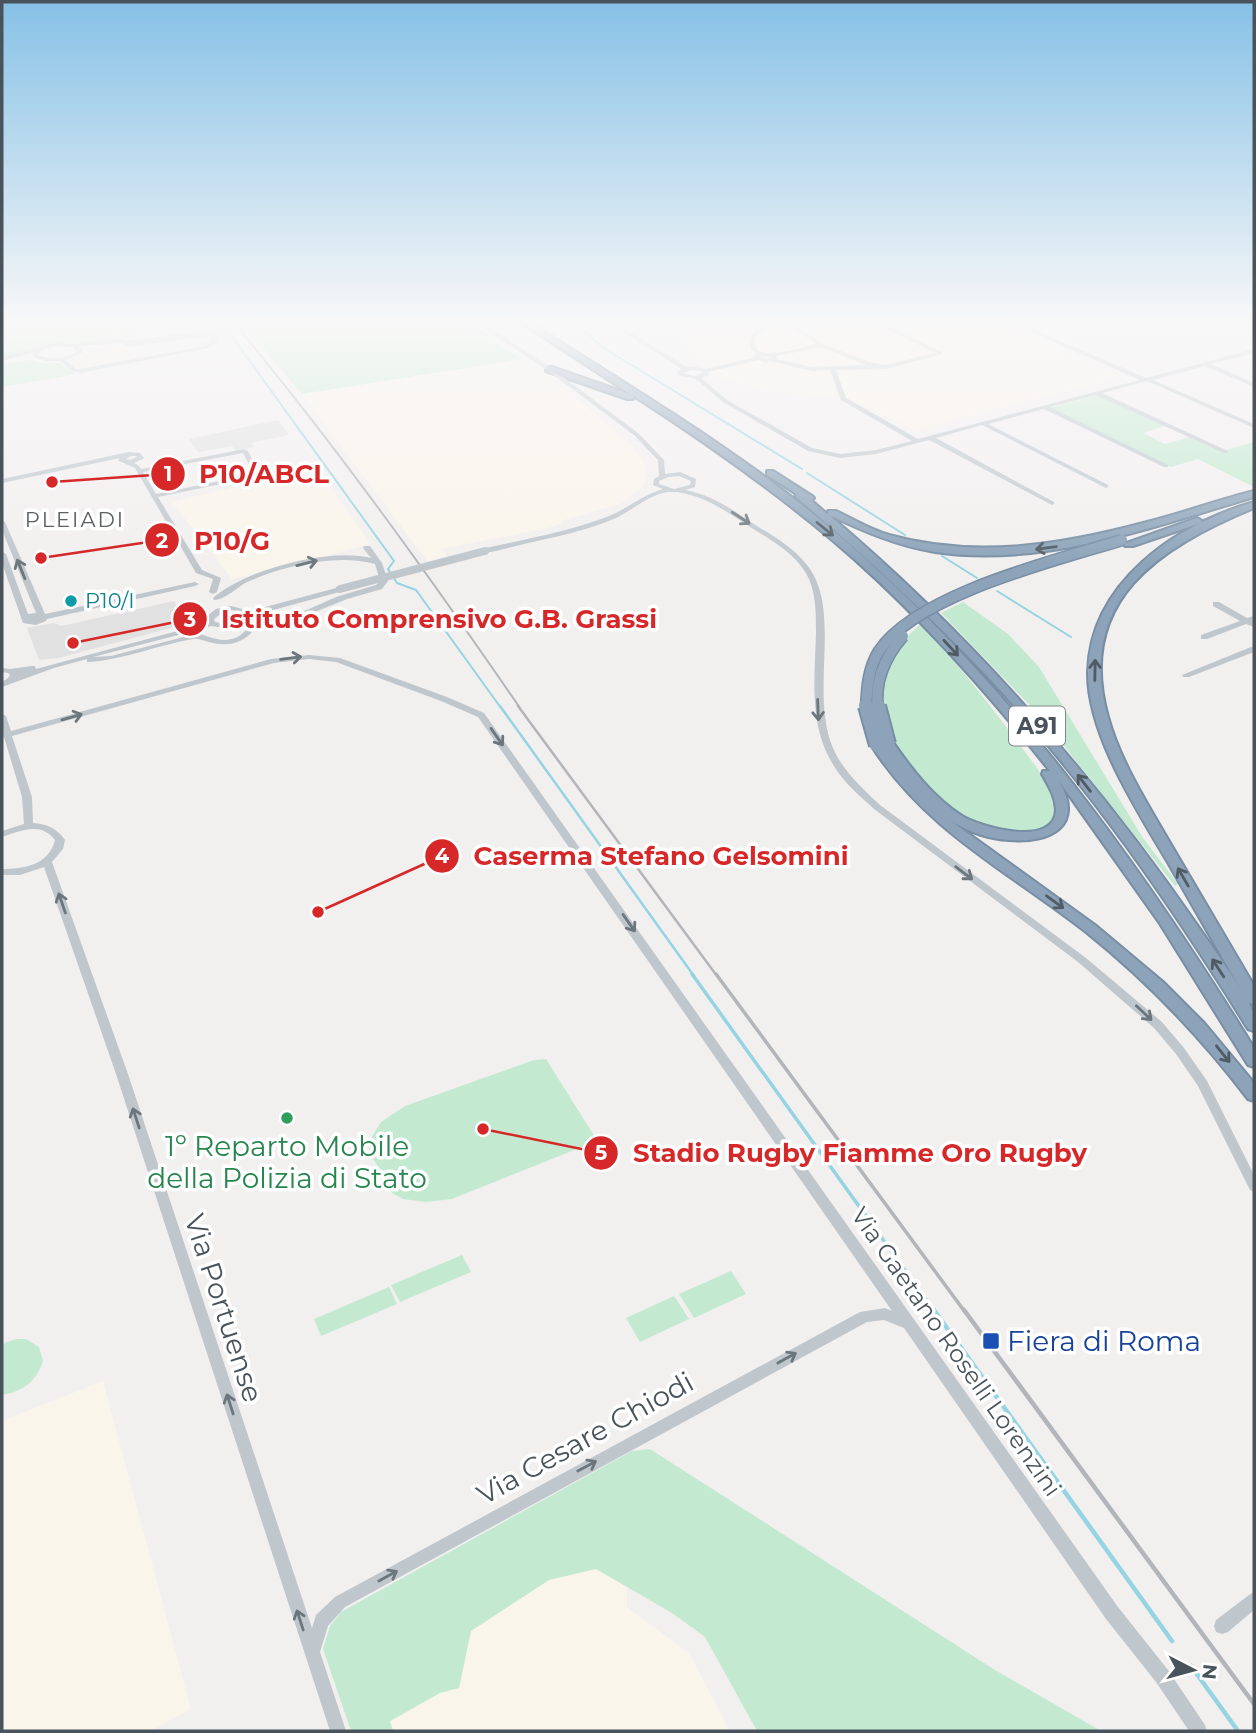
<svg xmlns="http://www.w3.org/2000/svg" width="1256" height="1733" viewBox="0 0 1256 1733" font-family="Montserrat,sans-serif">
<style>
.commercial{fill:#faf5eb}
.education{fill:#e2e1e1}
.green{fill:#c3ead1}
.sand{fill:#f1ece2}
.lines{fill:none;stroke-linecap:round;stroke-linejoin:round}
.stream-far3{stroke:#94d4e3;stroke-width:2}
.stream-far2{stroke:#94d4e3;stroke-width:2.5}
.stream-far1{stroke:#94d4e3;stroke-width:3.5}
.stream{stroke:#94d4e3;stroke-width:4.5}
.highway-casing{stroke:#778ea4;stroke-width:4}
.minor{fill:#bfc7cd;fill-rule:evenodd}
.highway{fill:#8ca3b9;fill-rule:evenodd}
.rail-far3{stroke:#b2b5b9;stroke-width:2}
.rail-far2{stroke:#b2b5b9;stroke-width:2.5}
.rail-far1{stroke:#b2b5b9;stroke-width:3.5}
.rail{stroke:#b2b5b9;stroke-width:4.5}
.highway-bridge-far1-casing{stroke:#778ea4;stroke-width:13;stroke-linecap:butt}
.highway-bridge-casing{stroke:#778ea4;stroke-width:18;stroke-linecap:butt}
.minor-bridge-far1{stroke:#bfc7cd;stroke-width:6}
.minor-bridge{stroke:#bfc7cd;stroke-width:8}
.highway-bridge-far1{stroke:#8ca3b9;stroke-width:10}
.highway-bridge{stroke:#8ca3b9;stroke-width:14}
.oneway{stroke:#6c767d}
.oneway2{stroke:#505b64}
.culture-dot{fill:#0f9aa8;stroke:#fff;stroke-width:2.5}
.leisure-dot{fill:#2e9e5b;stroke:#fff;stroke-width:2.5}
.transit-dot{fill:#1a4fb4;stroke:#fff;stroke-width:2.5}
.labels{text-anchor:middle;stroke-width:7;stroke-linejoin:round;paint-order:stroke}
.far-neighbourhood-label{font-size:21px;letter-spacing:2px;fill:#5d6063;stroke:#fff}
.far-culture-label{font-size:21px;fill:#0d838f;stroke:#fff;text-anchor:start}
.shield{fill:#fff;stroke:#80878c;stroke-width:2}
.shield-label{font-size:23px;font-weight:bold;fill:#49535b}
.street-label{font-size:24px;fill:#49535b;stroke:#fff}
.near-leisure-label{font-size:28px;fill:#27864d;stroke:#fff}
.near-street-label{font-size:28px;fill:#49535b;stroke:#fff}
.near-transit-label{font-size:28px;fill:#164399;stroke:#fff;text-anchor:start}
.leader{fill:none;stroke:#d62828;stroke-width:2.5}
.callout-dot{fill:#d62828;stroke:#fff;stroke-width:2.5}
.mark-label{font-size:21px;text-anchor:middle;font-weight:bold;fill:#fff}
.callout-label{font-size:26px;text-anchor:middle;font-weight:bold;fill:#d62828;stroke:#fff;stroke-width:7;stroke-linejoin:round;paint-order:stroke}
</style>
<rect width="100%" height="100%" fill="#f2efef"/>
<g class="commercial">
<polygon points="694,324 1001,324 1120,376 915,431 846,397 773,392 716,375 695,362 684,345 687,332"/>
<polygon points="522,359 576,396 572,397 585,405 632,446 643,460 647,476 642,488 619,504 561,521 561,524 548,528 442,549 447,556 427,561 302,394"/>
<polygon points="316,468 371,544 232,579 172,502"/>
<polygon points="103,1381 191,1709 150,1731 2,1731 2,1421"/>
<polygon points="596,1569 627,1587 627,1607 689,1653 730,1731 393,1731 390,1722 440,1693 459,1688 471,1631 549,1580"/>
</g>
<g class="education">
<polygon points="278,420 289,435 251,443 254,447 236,451 232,446 198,452 189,439"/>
<polygon points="174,601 186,624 58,658 39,660 27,628 54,623 61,626"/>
</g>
<g class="green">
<polygon points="21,324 111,324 114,330 130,328 139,338 93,344 57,342 37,347 23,354 2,357 2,327"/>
<polygon points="295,324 464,324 522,359 302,394 248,330"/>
<polygon points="30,360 40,363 60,363 76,374 2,387 2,364"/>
<polygon points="1098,395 1165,426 1143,433 1165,444 1190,437 1222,451 1254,442 1254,487 1198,459 1171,467 1048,408"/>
<polygon points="963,602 1008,634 1039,667 1143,838 1178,884 1175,886 1042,718 941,613"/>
<path d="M921,624C931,637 942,648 953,660C976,687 998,716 1019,744C1033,763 1048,780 1055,803C1064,832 1019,836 1000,832C989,829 976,824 965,818C948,809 934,795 921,781C874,729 862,673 921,624Z"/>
<polygon points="546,1059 595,1137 587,1145 452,1199 426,1202 403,1199 392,1193 369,1151 371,1138 381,1122 405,1106 534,1060"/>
<polygon points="462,1255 471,1272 400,1302 391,1285"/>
<polygon points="731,1271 746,1294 694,1318 679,1294"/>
<polygon points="389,1287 397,1304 321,1336 314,1319"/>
<polygon points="674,1296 689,1319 640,1342 626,1318"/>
<path d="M16,1339H26L39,1347L43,1361C37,1381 22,1392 2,1395V1344Z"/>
<polygon points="650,1449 995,1670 1101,1731 757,1731 705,1637 672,1613 596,1569 549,1580 471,1631 459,1688 440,1693 390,1721 393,1731 351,1731 323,1649 330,1626 341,1612 632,1451"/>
</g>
<polygon class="sand" points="124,347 131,357 160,354 79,369 70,362 87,353"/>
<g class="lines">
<g class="stream-far3">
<polyline points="223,324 394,561 388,569 397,583 416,590 501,708"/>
<polyline points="584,330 602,347 802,469"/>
<polyline points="807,473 905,535"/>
<polyline points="942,556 977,578"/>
<polyline points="997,591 1071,637"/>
</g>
<polyline class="stream-far2" points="500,706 694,976"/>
<polyline class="stream-far1" points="692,974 935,1312"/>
<g class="stream">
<polyline points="934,1310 1172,1641"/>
<polyline points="1191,1666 1238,1731"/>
</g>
<g class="highway-casing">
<g id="highway">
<path d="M523,324H532C637,391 746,455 841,537C1009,682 1138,860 1254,1048V1067L1248,1065L1159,922L1059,781C1085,825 1051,844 1009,840C988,839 969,832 951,821L1095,925L1163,982L1204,1023L1254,1083V1101L1248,1099C1201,1037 1147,981 1086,932C1008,871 926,831 871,745L873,742L892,741C912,770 933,797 962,816C982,828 1056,848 1056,809C1055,795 1048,785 1042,774L1043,771H1050C984,688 913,608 831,539C769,487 702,440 634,396L633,399H627L546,371V367H552L632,395Z"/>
<path d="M767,471H773L812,496L814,498L811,500L828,515V511H836C853,519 871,530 889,535C975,559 1062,545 1147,522C1183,513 1218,500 1254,491V497C1153,527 1042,568 935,552C897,546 863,531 829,515C971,635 1092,773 1197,925C1208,941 1252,1001 1254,1015C1255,1020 1254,1026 1254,1031L1248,1029C1171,904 1087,783 986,675C926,612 862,554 796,497L795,493L767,475Z"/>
<path d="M1254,502V508C1160,547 1075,600 1108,717C1119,757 1142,795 1163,831C1193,883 1224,934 1254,986V1004L1249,1003L1246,999C1221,955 1195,910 1170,866C1139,813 1087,735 1088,672C1090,583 1175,525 1254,502Z"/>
<polygon points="1197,518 1202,521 1201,523 1133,546 1125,546 1124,544"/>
</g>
</g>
<g class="minor">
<polygon points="2,324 13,324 2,327"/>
<polygon points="163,324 177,324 133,332 130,330"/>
<path d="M202,324H208L216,336L217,343L209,348L79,373L72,371L61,361H46L33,357L35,352L2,361V357L56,342L76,343L124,339L127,341L124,343L79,346L83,352L82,353L66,360L76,369H79L205,346L211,342L210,336ZM56,346L73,347L77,352C65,359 52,360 38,355L41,350Z"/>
<polygon points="465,324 472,324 489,335 484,336"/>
<path d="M477,324H484L551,368L638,433L664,460L665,474L680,472L696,479L695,487L685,490C713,495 734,511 757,526C775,537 794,548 807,565C843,610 809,692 833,748C843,771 862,788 880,805L1086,958L1162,1022L1184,1048L1207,1081L1254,1175V1192L1250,1190L1198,1086L1176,1054L1154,1028L1078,962L874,809C860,796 844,783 834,766C808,725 815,678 816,631C816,610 816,588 804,570C789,548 763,536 741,521C720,507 695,491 668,492C652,493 631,511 616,518C587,531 554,537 524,544C511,547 496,552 482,553V549C524,539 569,532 609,516C628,508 643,495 663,489L653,485L654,479L659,476L658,460L634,435L547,370ZM679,476L691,481L690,485L674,489L659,484V481L669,477Z"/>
<path d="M615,324H621L630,332L687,367L691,366L705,369L752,358L756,354L751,349L749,339C755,330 763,324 774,324L758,334L755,339C755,343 756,347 758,350C767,358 805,347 816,344L787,324H794L823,344L872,363L886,365L935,353L876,324H912L909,326H888L942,352V354L887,369L836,370L846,398L918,439L1140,380L1013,324H1021L1146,378L1254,349V353L1211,364L1254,383V387L1205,366L1153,380L1254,424V428L1147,381L1102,393L1228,451V453H1224L1096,395L1050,407L1168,465V467H1164L1044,409L988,424L1108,485V487L1106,488L982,425L936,438L1054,502V504L1052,505L929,440L876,454L840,458L808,451L723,402L696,379L678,375L677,371L682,369L626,334ZM821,347L866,365L812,367L776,359L778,358L776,356ZM759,356L772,357L766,359ZM758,360L766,363L770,361L812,371L830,370L841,400L912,441L876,450L840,454L812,448L727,400L701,378L709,375L708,372ZM691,370L701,371L703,373L694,376L683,373Z"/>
<path d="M245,449L248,451L261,475L260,476L158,497L202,570L221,578L217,592L213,594L209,592L213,579L196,573L135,468L119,461L118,460L120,458L2,483V479L129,452L140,453L144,458L143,459L134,463L139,466L141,469ZM243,453L254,474L156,494L143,472ZM131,456H136L137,457L130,460L126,459Z"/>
<polygon points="2,520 5,522 45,614 195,582 199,584 195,586 47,619 46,621 36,625 23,623 2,563 2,552 6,554 28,614 36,613 2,530"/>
<path d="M364,546H370L382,563L388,581L382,589L347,599L278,627L254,630C242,644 227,647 209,642C203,641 199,638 193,639C158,645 126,659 90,662H87V659L54,668L2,687V682L8,678L10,675L8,673L2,672V668L10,669L32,666H35L36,669L207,623V616L216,609L231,606L250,611L340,587L344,589L343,591L251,616V621L246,623C268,632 317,604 339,596C351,592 364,589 376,585L380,581L375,564C337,553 282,566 247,582C237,587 225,600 214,600L213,598C244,570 330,547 371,558L363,548ZM231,610L243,613L244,618L230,625L215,622L214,619L222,613ZM211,626L231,629L240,626L247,629C232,647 212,639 194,631ZM190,632L191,635L111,656L93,657Z"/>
<polygon points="1213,602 1219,602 1247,618 1254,616 1254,621 1253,621 1254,622 1254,627 1246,624 1207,639 1201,639 1201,635 1240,621 1213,606"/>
<polygon points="1251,647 1254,647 1254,652 1189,677 1183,677 1182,675"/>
<path d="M309,655L340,658L447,697L484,713L1118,1607L1168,1670L1205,1725L1207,1731H1189L1156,1682L1106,1619L904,1328L884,1320L867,1322L345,1607L328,1626L320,1652L346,1731H330L116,1074L44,867L20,875H2V869C24,869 49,865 55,840C41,821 20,831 2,837V831L24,824L22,797L4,737L2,735L3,733L2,714L6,716L11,731L271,659ZM309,659L336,662L441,701L478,717L892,1311L885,1308L860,1312L335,1597L316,1615L312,1628L128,1074L52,862L63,849L65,840C56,828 48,824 33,823L32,797L12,736L274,663Z"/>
<polygon points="1254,1592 1254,1610 1228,1632 1222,1634 1216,1632 1214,1626 1216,1620 1249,1595"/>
</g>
<use href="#highway" class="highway"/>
<path class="rail-far3" d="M235,324C337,447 430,577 520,708"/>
<polyline class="rail-far2" points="518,706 717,976"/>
<polyline class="rail-far1" points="716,974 965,1312"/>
<polyline class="rail" points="964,1310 1254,1704"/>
<g class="highway-bridge-far1-casing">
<g id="highway-bridge-far1">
<path d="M866,708C867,688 868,669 879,651C917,594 1057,560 1122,540"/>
<path d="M878,708C874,680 885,657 903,636"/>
</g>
</g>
<g class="highway-bridge-casing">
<g id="highway-bridge">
<polyline points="866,706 877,745"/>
<polyline points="878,706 888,744"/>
</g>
</g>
<polyline class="minor-bridge-far1" points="126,344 277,324"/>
<polyline class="minor-bridge" points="340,589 485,551"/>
<use href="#highway-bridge-far1" class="highway-bridge-far1"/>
<use href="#highway-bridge" class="highway-bridge"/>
</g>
<defs><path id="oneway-shaft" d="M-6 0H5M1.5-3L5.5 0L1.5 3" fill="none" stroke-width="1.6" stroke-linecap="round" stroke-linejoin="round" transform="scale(1.75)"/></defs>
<g class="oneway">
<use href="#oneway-shaft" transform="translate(741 518) rotate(33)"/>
<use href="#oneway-shaft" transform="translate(307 563) rotate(-14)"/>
<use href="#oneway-shaft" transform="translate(21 569) rotate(-112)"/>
<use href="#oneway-shaft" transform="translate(291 658) rotate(-7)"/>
<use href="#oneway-shaft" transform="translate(818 710) rotate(88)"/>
<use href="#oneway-shaft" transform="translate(72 717) rotate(-16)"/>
<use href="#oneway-shaft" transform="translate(497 737) rotate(55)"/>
<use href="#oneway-shaft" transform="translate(964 873) rotate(37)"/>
<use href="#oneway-shaft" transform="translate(62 903) rotate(-109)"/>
<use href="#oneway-shaft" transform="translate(629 923) rotate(55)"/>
<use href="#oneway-shaft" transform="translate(1144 1013) rotate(43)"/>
<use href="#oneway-shaft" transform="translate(136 1118) rotate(-108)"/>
<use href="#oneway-shaft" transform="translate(787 1358) rotate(-29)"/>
<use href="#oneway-shaft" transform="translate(230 1404) rotate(-108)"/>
<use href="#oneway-shaft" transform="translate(587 1466) rotate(-28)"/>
<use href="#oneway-shaft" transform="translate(388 1576) rotate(-29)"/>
<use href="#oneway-shaft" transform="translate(300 1620) rotate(-108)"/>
</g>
<g class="oneway2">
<use href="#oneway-shaft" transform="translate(825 529) rotate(39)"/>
<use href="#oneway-shaft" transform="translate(1046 548) rotate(172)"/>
<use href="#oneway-shaft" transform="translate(951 648) rotate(47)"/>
<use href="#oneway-shaft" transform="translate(1095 670) rotate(-89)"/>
<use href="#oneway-shaft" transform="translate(1084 783) rotate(-128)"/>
<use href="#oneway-shaft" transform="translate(1183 877) rotate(-120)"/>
<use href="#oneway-shaft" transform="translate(1055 902) rotate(36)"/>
<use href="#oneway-shaft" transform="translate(1218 968) rotate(-123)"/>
<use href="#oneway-shaft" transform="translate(1223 1054) rotate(51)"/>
</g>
<linearGradient id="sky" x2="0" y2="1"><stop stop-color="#86c1e6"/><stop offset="0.57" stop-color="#f9f8f8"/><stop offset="1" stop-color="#f9f8f8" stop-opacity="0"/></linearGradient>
<rect width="1256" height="567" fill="url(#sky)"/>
<circle class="culture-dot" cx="71" cy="601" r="7"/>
<circle class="leisure-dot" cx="287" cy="1118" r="7"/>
<rect class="transit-dot" x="982" y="1332" width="18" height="18" rx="3.5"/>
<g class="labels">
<g class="far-neighbourhood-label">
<text x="75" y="527">PLEIADI</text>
</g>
<g class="far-culture-label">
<text x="85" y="608">P10/I</text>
</g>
<rect class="shield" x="1009" y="706.5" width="56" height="39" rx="5"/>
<g class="shield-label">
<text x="1037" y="734">A91</text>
</g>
<g class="street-label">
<text transform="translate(956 1352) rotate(55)" y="8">Via Gaetano Roselli Lorenzini</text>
</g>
<g class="near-leisure-label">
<text x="287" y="1156">1º Reparto Mobile<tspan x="287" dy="32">della Polizia di Stato</tspan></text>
</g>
<g class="near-street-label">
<text transform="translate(224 1308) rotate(72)" y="10">Via Portuense</text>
<text transform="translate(585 1438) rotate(-29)" y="10">Via Cesare Chiodi</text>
</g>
<g class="near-transit-label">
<text x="1007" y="1351">Fiera di Roma</text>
</g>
</g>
<path class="leader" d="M52 482L168 474M41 558L162 540M73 643L190 619M318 912L442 856M483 1129L601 1153"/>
<g class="callout-dot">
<circle cx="52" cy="482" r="7"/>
<circle cx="41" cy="558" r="7"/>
<circle cx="73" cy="643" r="7"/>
<circle cx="318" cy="912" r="7"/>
<circle cx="483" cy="1129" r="7"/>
<circle cx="168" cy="474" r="18"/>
<circle cx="162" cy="540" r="18"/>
<circle cx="190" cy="619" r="18"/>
<circle cx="442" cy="856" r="18"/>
<circle cx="601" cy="1153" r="18"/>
</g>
<g class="mark-label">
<text x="168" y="481">1</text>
<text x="162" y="548">2</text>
<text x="190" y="627">3</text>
<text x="442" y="863">4</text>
<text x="601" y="1160">5</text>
</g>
<g class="callout-label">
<text x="264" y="483">P10/ABCL</text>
<text x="232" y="550">P10/G</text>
<text x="439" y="628">Istituto Comprensivo G.B. Grassi</text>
<text x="661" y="865">Caserma Stefano Gelsomini</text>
<text x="860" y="1162">Stadio Rugby Fiamme Oro Rugby</text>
</g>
<rect width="1256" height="1733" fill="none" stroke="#49535b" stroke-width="7"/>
<g transform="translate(1193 1670) rotate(96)" stroke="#ffffff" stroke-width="5" paint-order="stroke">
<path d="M0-5L12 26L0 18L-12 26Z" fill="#49535b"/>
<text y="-10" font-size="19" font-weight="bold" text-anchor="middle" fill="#49535b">N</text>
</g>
</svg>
